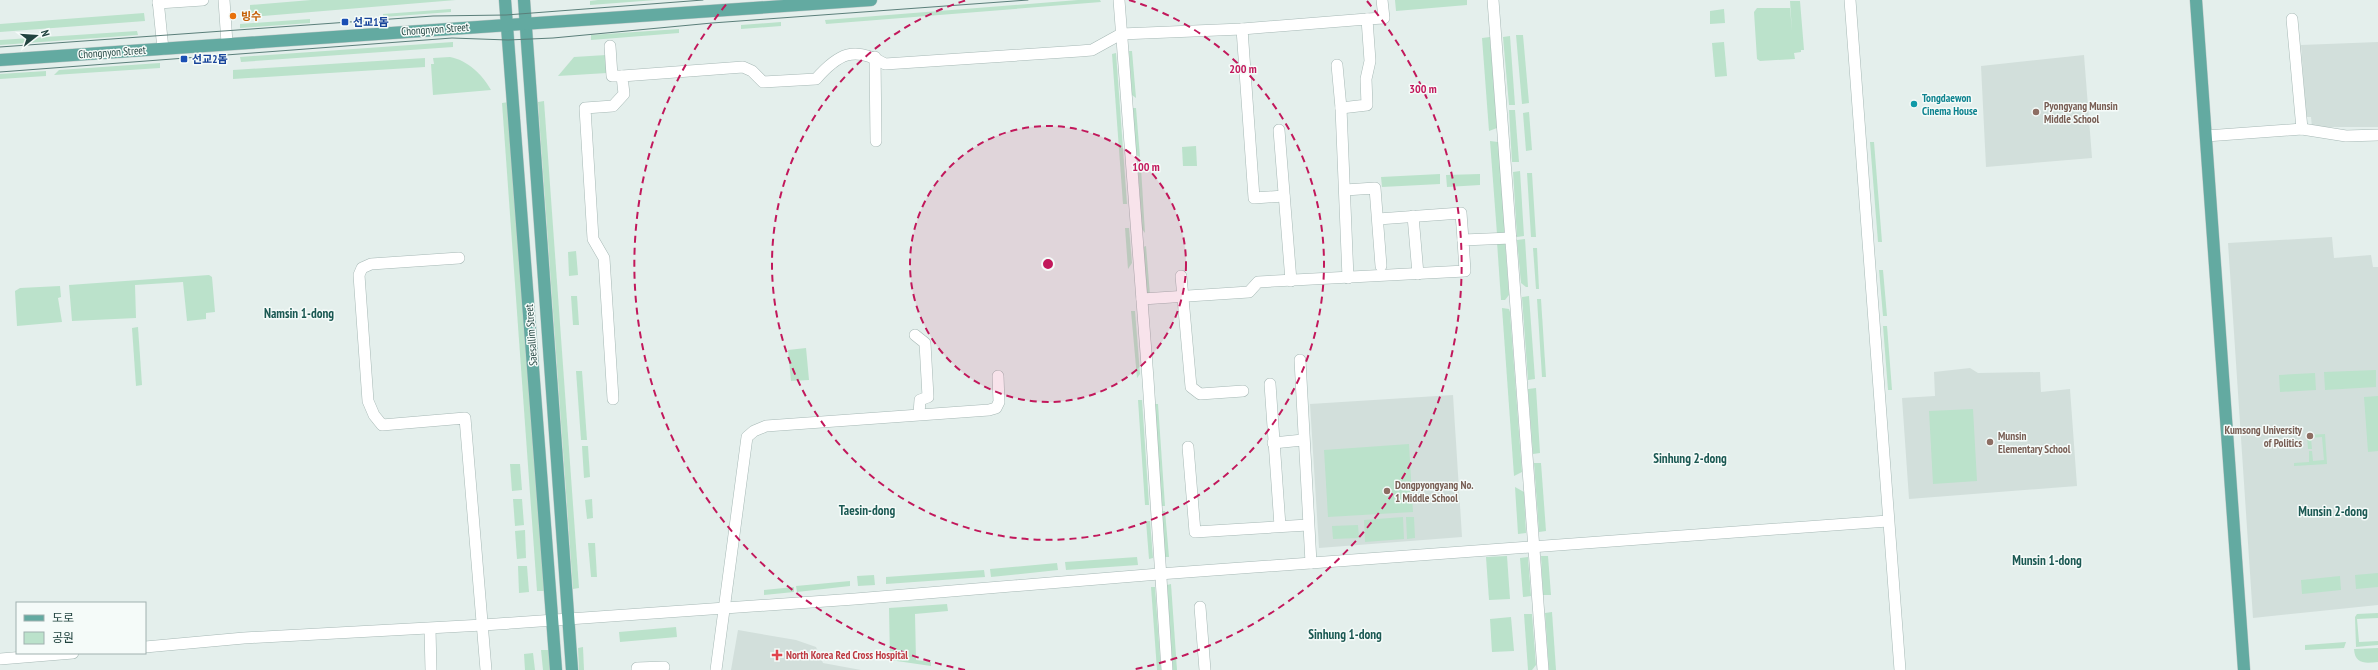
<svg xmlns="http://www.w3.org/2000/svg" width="2378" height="670" viewBox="0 0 2378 670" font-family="'PT Sans Narrow','Noto Sans KR',sans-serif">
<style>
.built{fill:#d2dfdb}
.green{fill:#bbe2cb}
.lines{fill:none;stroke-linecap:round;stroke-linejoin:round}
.minor-casing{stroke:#a6b8b5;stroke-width:12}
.major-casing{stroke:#c1cac9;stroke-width:13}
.minor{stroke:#fff;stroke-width:11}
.major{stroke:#63aaa1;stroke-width:12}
.tram{stroke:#5b7f7a;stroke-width:1}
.ring{fill:none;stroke:#c2185b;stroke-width:2;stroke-dasharray:7 5}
.food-dot{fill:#e8710a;stroke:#f5fbf9;stroke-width:1.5}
.transit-dot{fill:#1a4fb4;stroke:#f5fbf9;stroke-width:1.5}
.culture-dot{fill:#0f9aa8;stroke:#f5fbf9;stroke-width:1.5}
.education-dot{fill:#8d6e63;stroke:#f5fbf9;stroke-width:1.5}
.health-dot{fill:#e0444e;stroke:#f5fbf9;stroke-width:1.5}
.labels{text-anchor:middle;stroke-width:3;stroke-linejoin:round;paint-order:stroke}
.food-label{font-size:11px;font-weight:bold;fill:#c56008;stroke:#f5fbf9;text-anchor:start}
.transit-label{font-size:11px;font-weight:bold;fill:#164399;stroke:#f5fbf9;text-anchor:start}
.street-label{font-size:11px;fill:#21433f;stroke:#f5fbf9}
.culture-label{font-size:11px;font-weight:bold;fill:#0d838f;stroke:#f5fbf9;text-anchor:start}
.education-label{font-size:11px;font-weight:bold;fill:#785e54;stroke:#f5fbf9;text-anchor:start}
.health-label{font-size:11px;font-weight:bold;fill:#be3a42;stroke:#f5fbf9;text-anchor:start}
.quarter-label{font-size:13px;font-weight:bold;fill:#1a5852;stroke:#f5fbf9}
.centre{fill:#c2185b;stroke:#f5fbf9;stroke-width:2}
.ring-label{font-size:12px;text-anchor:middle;font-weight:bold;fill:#c2185b;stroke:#f5fbf9;stroke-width:3;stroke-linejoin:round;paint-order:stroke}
</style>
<rect width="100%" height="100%" fill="#e4efec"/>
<g class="built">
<polygon points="2378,42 2378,127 2312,127 2311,117 2306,117 2301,45"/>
<polygon points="2084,55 2092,158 1986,167 1981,66"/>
<polygon points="2332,237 2334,258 2371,255 2373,267 2378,267 2378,605 2253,618 2228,243"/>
<polygon points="1970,368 1978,373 2040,372 2041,392 2070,389 2077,486 1909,499 1902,398 1935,396 1934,372"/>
<polygon points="1453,395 1462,537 1319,548 1310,404"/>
<polygon points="738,630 796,640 816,647 823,663 861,670 731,670"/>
</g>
<g class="green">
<polygon points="311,0 456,0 250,17 250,5"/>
<polygon points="598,0 656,0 590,5 590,1"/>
<polygon points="1078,0 1100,0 1101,2 826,24 825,20"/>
<polygon points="1395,0 1467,0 1467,5 1396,11"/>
<polygon points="1790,1 1800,1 1804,50 1801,50 1801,52 1794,53 1795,59 1760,61 1757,59 1754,12 1757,8 1790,8 1792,31"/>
<polygon points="451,9 451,12 383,17 383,14"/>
<polygon points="1724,9 1725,23 1710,24 1710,11"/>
<polygon points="144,13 145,21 0,32 0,24"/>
<polygon points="310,19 310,23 240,28 240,24"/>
<polygon points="781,22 781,26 741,29 741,25"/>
<polygon points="679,29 679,33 591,40 591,35"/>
<polygon points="137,31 138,35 0,45 0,40"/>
<polygon points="1516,35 1523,35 1529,103 1522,104"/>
<polygon points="1510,36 1515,105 1509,105 1503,37"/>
<polygon points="1490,37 1497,128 1489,131 1482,38"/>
<polygon points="453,42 453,47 241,62 240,57"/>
<polygon points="1724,42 1727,76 1715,77 1712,43"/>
<polygon points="1129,51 1132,51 1136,98 1132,95"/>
<polygon points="1116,53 1127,204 1123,204 1112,54"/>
<polygon points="606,55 607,73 558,76 574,57"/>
<path d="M450,57C467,60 483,75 491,90L433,95L431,64H434L433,58Z"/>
<polygon points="425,58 425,67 233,79 233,70"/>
<polygon points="160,63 160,68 54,75 59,70"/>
<polygon points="46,71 46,76 0,79 0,74"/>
<polygon points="544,101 579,588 573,589 538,102"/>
<polygon points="509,102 544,591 537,591 502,103"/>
<polygon points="1133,108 1136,108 1140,157 1136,155"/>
<polygon points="1509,110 1515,110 1519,162 1512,162"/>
<polygon points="1529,112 1532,150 1526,151 1523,113"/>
<polygon points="1490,141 1498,142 1505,234 1497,234"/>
<polygon points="1870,142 1874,142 1882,242 1878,242"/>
<polygon points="1196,146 1197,166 1183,166 1182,147"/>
<polygon points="1138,168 1141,168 1145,233 1142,229"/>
<polygon points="1520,171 1524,236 1517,237 1513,172"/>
<polygon points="1527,173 1532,173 1536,237 1531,237"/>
<polygon points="1440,174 1440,184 1382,187 1381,177"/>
<polygon points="1480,174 1480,185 1447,187 1446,175"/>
<polygon points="1125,228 1129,228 1132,263 1128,269"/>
<polygon points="1525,239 1528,287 1526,287 1521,283 1517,240"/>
<polygon points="1505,241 1509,295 1505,300 1501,300 1497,242"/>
<polygon points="1146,246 1150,295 1146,295 1143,247"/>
<polygon points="1533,248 1537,248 1539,289 1536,289"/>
<polygon points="576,251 578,275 569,276 568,252"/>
<polygon points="1879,270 1883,270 1887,316 1883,316"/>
<polygon points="209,275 212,277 215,312 206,313 206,319 187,321 183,282 135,285 136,318 72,321 69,285"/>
<polygon points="60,286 61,297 58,298 62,322 17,326 15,291 20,288"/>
<polygon points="577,296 579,325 573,325 571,296"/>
<polygon points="1529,296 1535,379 1528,380 1522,297"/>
<polygon points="1537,299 1541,299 1546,377 1542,377"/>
<polygon points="1502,308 1509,309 1510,312 1522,472 1514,476"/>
<polygon points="1131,311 1135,311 1140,374 1137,378"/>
<polygon points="1883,326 1887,326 1892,390 1888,390"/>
<polygon points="138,327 142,385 136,386 132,328"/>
<polygon points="806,348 809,380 791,381 788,350"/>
<polygon points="2376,370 2376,387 2325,390 2324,372"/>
<polygon points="576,371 582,371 587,440 581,440"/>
<polygon points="2315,373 2316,390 2280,392 2279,375"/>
<polygon points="1536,388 1540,453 1533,454 1528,389"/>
<polygon points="2378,396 2378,451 2368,452 2364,397"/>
<polygon points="1138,400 1142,400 1149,505 1145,505"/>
<polygon points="1154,404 1158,404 1165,506 1162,506"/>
<polygon points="1973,409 1977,481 1933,484 1929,411"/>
<polygon points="2325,434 2327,464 2294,466 2294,463 2309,462 2309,451 2312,451 2313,461 2324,460 2322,437 2311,438 2312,449 2308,449 2307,435"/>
<polygon points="1409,444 1413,512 1328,517 1324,450"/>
<polygon points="582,446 588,446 590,477 584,478"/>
<polygon points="1534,463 1541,463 1546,531 1539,532"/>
<polygon points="510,464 520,464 522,490 512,491"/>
<polygon points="1515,487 1524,492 1526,533 1518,534"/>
<polygon points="513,499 522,499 524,525 515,526"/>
<polygon points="592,499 593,518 587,519 585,500"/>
<polygon points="1162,511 1165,511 1169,557 1165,557"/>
<polygon points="1403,517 1404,539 1365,542 1364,520"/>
<polygon points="1406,517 1414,517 1415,538 1407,539"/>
<polygon points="1146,521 1150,521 1153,558 1149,559"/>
<polygon points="1358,525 1359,538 1333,539 1332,526"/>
<polygon points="525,530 526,558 517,559 515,531"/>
<polygon points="588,543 595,543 597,577 591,577"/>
<polygon points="1507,556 1510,599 1489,600 1486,557"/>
<polygon points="1541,556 1548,556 1551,595 1543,595"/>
<polygon points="1137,557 1138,565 1066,570 1065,562"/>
<polygon points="1528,557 1531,596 1523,597 1520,558"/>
<polygon points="1057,563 1058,570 991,577 990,569"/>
<polygon points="518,566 527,566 529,592 519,593"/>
<polygon points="984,570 985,577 886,584 886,577"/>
<polygon points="2378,573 2378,587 2356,589 2355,575"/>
<polygon points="874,575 875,585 858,586 857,576"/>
<polygon points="2340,576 2341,590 2302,594 2301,580"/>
<polygon points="850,581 850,586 797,592 796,586"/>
<polygon points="1171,584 1177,670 1173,670 1167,585"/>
<polygon points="794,587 794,592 764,595 764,590"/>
<polygon points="1151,587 1155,587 1161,670 1157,670"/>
<polygon points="947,604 948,611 915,614 916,660 931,662 931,666 890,660 889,608"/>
<polygon points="1552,612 1556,670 1549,670 1545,613"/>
<polygon points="2378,613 2378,618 2357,619 2359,642 2378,641 2378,645 2356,647 2355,617 2357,614"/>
<polygon points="1524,614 1532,614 1536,665 1532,670 1528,670"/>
<polygon points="1511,617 1514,651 1492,652 1490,619"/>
<polygon points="676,627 677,637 620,642 619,632"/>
<polygon points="2346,642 2344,648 2305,650 2305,645"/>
<polygon points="583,647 584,670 579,670 578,648"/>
<path d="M2378,648V662C2366,663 2355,665 2354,649Z"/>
<polygon points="541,650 549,650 550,670 543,670"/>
<polygon points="533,653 535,670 525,670 524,654"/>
</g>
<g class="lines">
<g class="minor-casing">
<g id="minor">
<polyline points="158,0 163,49"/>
<polyline points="224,0 227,43"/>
<polyline points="1119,0 1148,379 1167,670"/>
<polyline points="1493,0 1543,670"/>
<polyline points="1850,0 1900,670"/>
<polyline points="158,3 203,0"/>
<polyline points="2292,19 2302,129"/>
<polyline points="1242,29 1367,19"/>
<polyline points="610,46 612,76 622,76"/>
<polyline points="875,57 876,141"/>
<polyline points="1337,65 1341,108 1348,278"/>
<polyline points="1341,108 1367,105 1366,79 1370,61 1367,19 1384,18 1382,0"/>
<polyline points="1279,130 1291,281"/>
<polyline points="2206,136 2302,129 2346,136 2378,135"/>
<polyline points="1345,190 1375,188 1381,266"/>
<polyline points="1413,216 1418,274"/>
<polyline points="1378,219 1461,213 1463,240"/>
<polyline points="459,258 371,264 362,268 359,275 368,401 374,415 382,425 465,418 486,670"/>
<polyline points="1181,276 1191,387 1200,394 1243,391"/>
<polyline points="1142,299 1249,292 1258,282 1465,271 1463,240 1511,238"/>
<polyline points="915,335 925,343 928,397 920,400 919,414"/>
<polyline points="1300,360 1311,563"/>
<polyline points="1270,384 1280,526"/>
<path d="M613,399L604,258L593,239L585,108L613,106L624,94L622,76L743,67L752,71L763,82L816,79C838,54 854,45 885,64L1080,51L1092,50L1121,34L1242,29L1254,198L1284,196"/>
<polyline points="1273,443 1303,440"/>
<polyline points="1188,447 1195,532 1308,525"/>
<polyline points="1200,607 1205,670"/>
<polyline points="430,629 431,670"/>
<polyline points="145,647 244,638 483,625 855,599 1159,574 1888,521"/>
<polyline points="0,659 73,653"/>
<polyline points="637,670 637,668 664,667"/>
<polyline points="716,670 747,437 754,431 766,426 989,410 996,408 999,402 998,376"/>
</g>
</g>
<g class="major-casing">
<g id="major">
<polyline points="505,0 556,670"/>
<polyline points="524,0 572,670"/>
<polyline points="2196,0 2244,670"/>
<polyline points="0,60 871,0"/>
</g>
</g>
<use href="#minor" class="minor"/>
<use href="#major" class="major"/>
<g class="tram">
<polyline points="0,47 433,16 506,15 703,0"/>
<polyline points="0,72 452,38 508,40 553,38 712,23 1028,0"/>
</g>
</g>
<circle cx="1048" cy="264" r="138" fill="#c2185b" fill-opacity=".12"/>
<g class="ring">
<circle cx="1048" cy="264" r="138"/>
<path d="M1129 0A276 276 0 1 1 967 0"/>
<path d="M965 670A414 414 0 0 1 729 1M1367 1A414 414 0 0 1 1131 670"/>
</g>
<circle class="food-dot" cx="233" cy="16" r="4"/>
<g class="transit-dot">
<rect x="341" y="18" width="8" height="8" rx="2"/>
<rect x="180" y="55" width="8" height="8" rx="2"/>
</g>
<circle class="culture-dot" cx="1914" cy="104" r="4"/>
<g class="education-dot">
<circle cx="2036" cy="112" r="4"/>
<circle cx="2310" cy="436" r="4"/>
<circle cx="1990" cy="442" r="4"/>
<circle cx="1387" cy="491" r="4"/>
</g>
<path class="health-dot" d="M775 649h4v4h4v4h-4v4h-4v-4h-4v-4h4z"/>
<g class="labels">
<g class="food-label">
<text x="241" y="20">빙수</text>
</g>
<g class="transit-label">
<text x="353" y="26">선교1돔</text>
<text x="192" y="63">선교2돔</text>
</g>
<g class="street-label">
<text transform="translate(435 29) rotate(-4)" y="4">Chongnyon Street</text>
<text transform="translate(112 52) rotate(-4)" y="4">Chongnyon Street</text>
<text transform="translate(531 335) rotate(-94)" y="4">Saesallim Street</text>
</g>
<g class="culture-label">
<text x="1922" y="102">Tongdaewon<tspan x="1922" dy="13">Cinema House</tspan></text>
</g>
<g class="education-label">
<text x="2044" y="110">Pyongyang Munsin<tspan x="2044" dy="13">Middle School</tspan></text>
<text x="2302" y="434" text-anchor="end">Kumsong University<tspan x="2302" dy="13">of Politics</tspan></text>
<text x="1998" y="440">Munsin<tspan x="1998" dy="13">Elementary School</tspan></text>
<text x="1395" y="489">Dongpyongyang No.<tspan x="1395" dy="13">1 Middle School</tspan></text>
</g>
<g class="health-label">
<text x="786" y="659">North Korea Red Cross Hospital</text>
</g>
<g class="quarter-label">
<text x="299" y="318">Namsin 1-dong</text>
<text x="1690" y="463">Sinhung 2-dong</text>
<text x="867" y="515">Taesin-dong</text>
<text x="2333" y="516">Munsin 2-dong</text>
<text x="2047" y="565">Munsin 1-dong</text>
<text x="1345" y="639">Sinhung 1-dong</text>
</g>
</g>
<circle cx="1048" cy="264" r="6" class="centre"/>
<g class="ring-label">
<text x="1243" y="73">200 m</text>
<text x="1423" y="93">300 m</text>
<text x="1146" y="171">100 m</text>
</g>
<rect x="16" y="602" width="130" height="52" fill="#f5fbf9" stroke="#a0b1af"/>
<rect x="24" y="615" width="20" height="6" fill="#63aaa1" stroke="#a0b1af"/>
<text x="52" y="622" font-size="12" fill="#21433f">도로</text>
<rect x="24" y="632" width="20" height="12" fill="#bbe2cb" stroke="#a0b1af"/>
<text x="52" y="642" font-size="12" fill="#21433f">공원</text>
<g transform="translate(36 36) rotate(73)" stroke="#f5fbf9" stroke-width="3" paint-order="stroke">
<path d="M0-3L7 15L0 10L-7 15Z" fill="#21433f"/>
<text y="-6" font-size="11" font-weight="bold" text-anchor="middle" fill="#21433f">N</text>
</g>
</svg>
